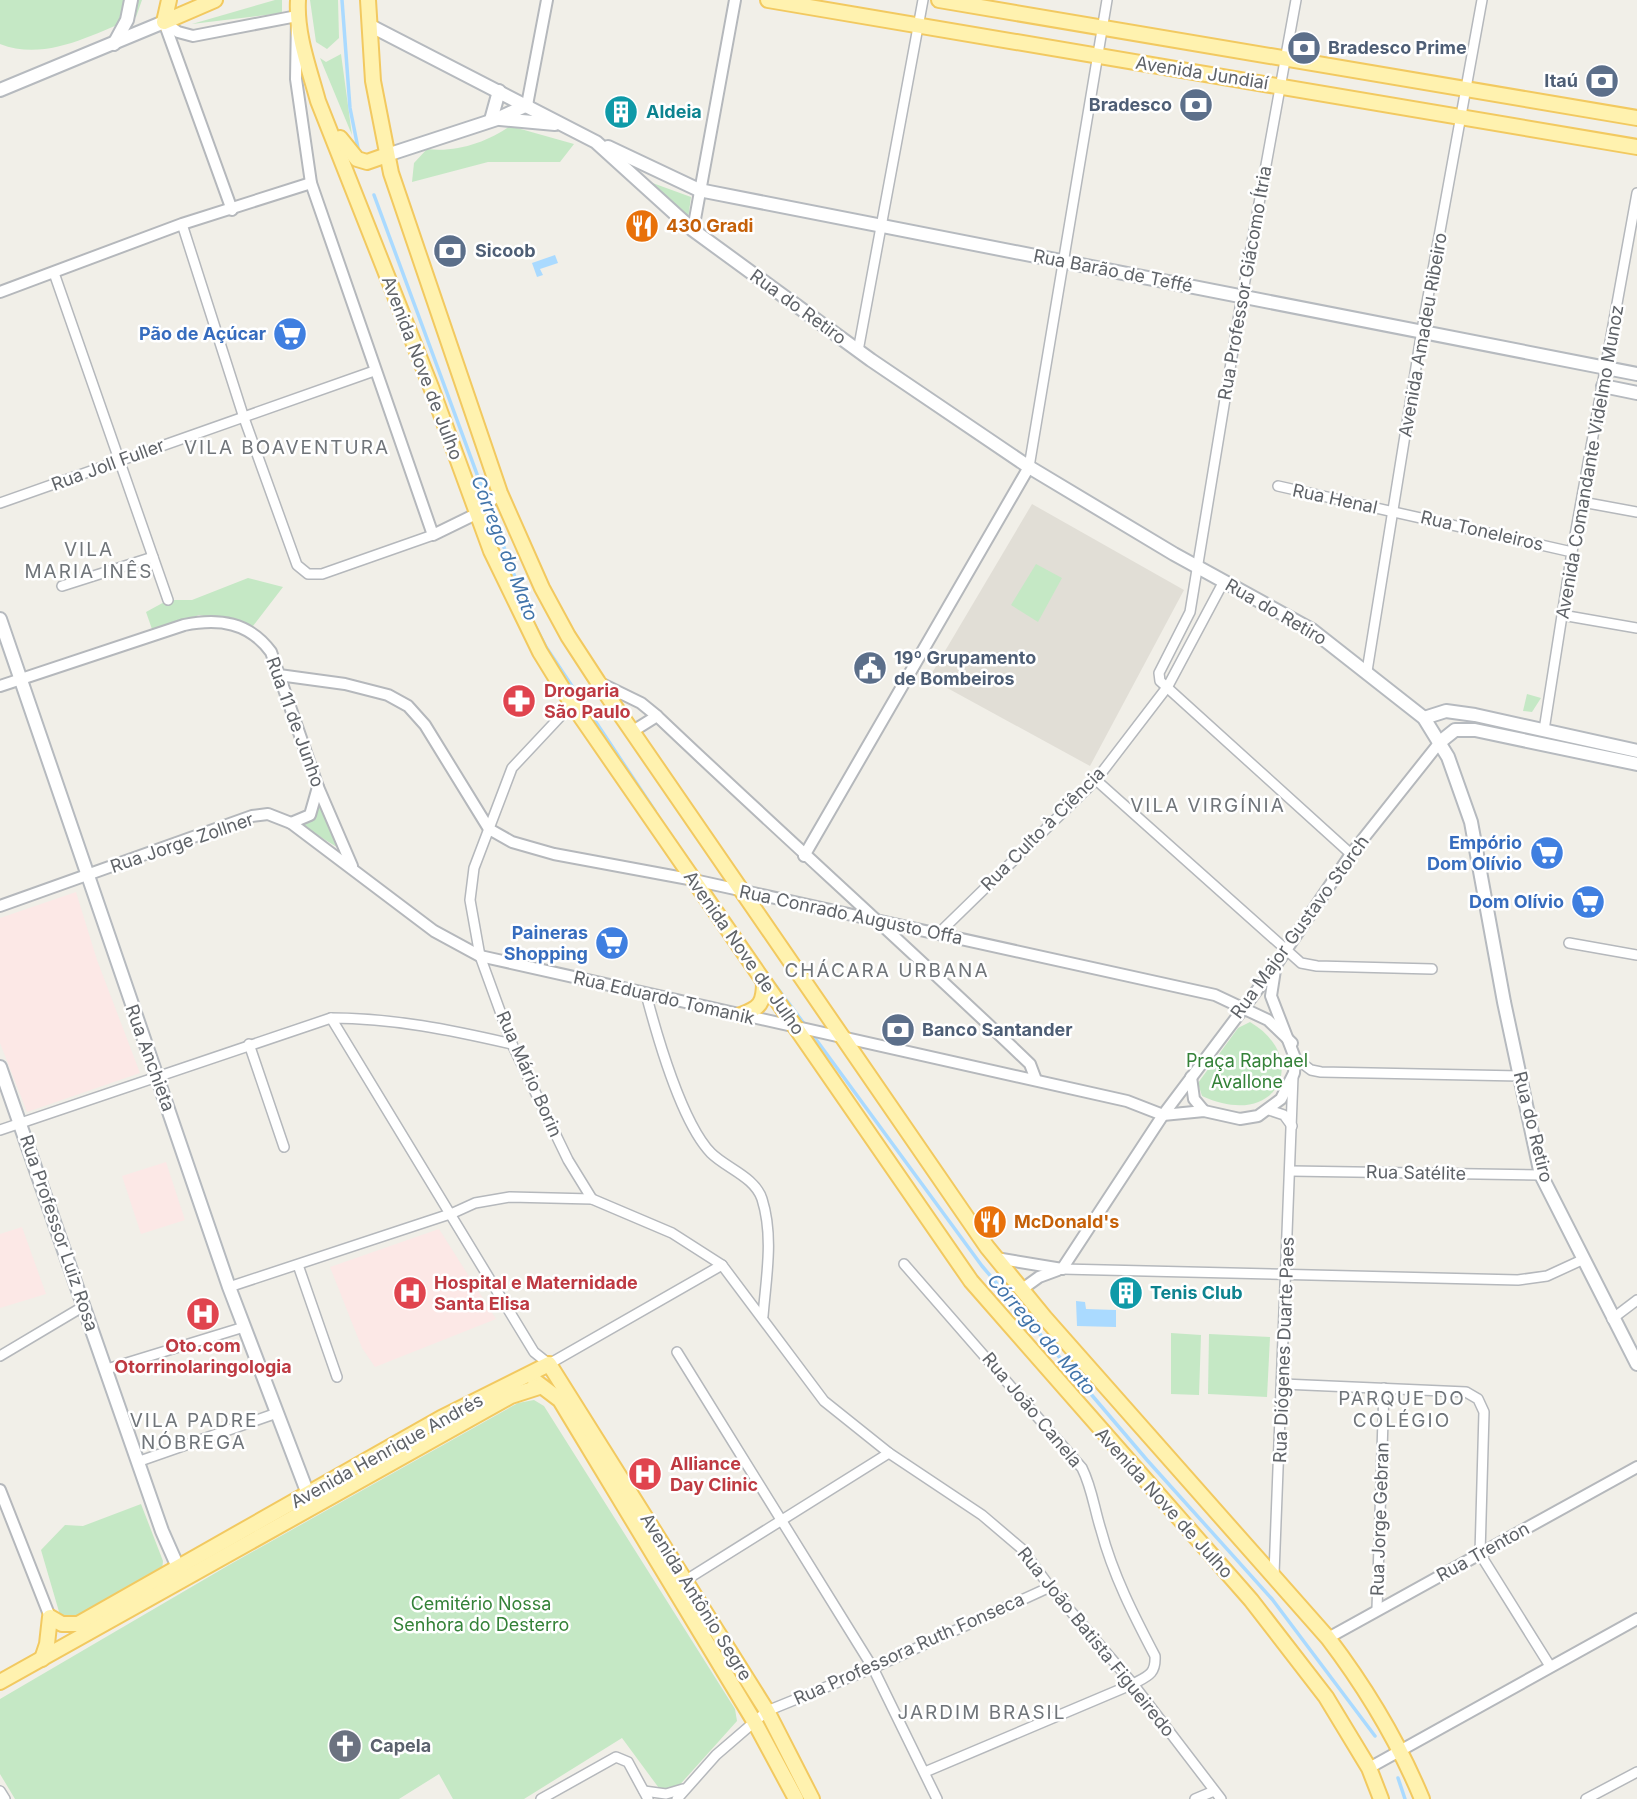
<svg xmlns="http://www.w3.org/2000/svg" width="1637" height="1799" viewBox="0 0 1637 1799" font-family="Inter,sans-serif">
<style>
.education{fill:#e1ded6}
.medical{fill:#fce8e6}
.green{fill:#c5e8c5}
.water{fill:#aadaff}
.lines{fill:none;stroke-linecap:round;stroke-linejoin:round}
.stream{stroke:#aadaff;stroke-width:3.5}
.minor-casing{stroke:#b5b8bc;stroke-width:12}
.tertiary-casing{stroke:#b5b8bc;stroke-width:14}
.secondary-casing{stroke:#b6babf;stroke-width:16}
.primary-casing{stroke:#f2c960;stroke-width:18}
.minor{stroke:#fff;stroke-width:9}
.tertiary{stroke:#fff;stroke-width:10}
.secondary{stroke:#fff;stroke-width:12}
.primary{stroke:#fff2af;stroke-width:14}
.labels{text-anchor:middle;stroke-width:5;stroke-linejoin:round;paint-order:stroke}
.service-label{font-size:18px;font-weight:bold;fill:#4e5e75;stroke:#fff;text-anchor:start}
.street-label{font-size:18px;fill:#5f6368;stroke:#fff}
.culture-label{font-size:18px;font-weight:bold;fill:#0d838f;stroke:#fff;text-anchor:start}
.food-label{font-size:18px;font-weight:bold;fill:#c56008;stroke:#fff;text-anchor:start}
.shop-label{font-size:18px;font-weight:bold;fill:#366cbe;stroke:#fff;text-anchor:end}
.health-label{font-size:18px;font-weight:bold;fill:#be3a42;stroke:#fff;text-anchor:start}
.park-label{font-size:18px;fill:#348238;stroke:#fff}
.worship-label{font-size:18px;font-weight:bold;fill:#5b616d;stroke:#fff;text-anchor:start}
.neighbourhood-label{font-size:19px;letter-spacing:2px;fill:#70757a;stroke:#fff}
.water-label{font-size:19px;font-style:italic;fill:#4174aa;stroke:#fff}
</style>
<rect width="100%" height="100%" fill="#f1efe8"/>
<polygon class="education" points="1032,504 1184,590 1090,766 929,678"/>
<g class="medical">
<polygon points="76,892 97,960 140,1073 27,1112 0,1043 0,918"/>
<polygon points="166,1162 185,1220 141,1234 122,1176"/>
<polygon points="22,1227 46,1294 0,1308 0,1234"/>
<polygon points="439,1229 496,1319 375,1367 362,1348 330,1267"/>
</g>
<g class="green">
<path d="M0,0H142L136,17C93,34 46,62 0,44Z"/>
<polygon points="275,0 282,0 282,13 192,24"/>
<polygon points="310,0 338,0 339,38 327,49 316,42"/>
<polygon points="341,54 352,135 320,58 326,62"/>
<path d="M510,126L574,144L560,162H488L412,182L414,163L427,149C455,153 488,142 510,126Z"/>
<polygon points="647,181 691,197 688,219"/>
<polygon points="1036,564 1062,578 1038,622 1011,605"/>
<polygon points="248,578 283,587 253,626 199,615 153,632 146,612 168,600 192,600"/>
<polygon points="1527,694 1541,698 1532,712 1523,711"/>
<polygon points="320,801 340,849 301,825 315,815"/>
<path d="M1250,1022C1311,1058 1278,1131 1202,1096L1198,1083L1238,1028Z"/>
<polygon points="1171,1333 1201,1335 1199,1395 1171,1394"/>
<polygon points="1209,1334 1270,1337 1267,1397 1208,1394"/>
<polygon points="534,1400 544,1406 735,1709 737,1721 667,1799 622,1738 524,1799 453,1799 439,1774 399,1799 15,1799 0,1774 0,1699 229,1565 518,1403"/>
<polygon points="141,1504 163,1561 162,1570 111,1604 62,1622 41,1550 65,1525 83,1526"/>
</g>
<g class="water">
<polygon points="555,255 558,263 540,269 543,275 537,277 532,263"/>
<polygon points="1076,1301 1085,1302 1086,1309 1116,1310 1116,1327 1077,1326"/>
</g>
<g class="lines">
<g class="stream">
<polyline points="342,0 350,108 358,148"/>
<polyline points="374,195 526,607"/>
<polyline points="529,614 546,647 655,811"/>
<polyline points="764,970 805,1025"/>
<polyline points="812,1034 982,1266 1147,1460 1272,1599 1375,1736"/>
<polyline points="1398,1778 1405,1799"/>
</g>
<g class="minor-casing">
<g id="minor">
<polyline points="1296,0 1240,308 1190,612 1159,673 1160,681 1351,854"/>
<polyline points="182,224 244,418 297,565 308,574 322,574 433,535"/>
<polyline points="54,273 168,600"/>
<polyline points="858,351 923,0"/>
<polyline points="1029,467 1107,0"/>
<polyline points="1278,486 1572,552"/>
<polyline points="1582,502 1637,512"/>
<polyline points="0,503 374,371"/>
<polyline points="62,586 153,557"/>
<polyline points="1562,615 1637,628"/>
<polyline points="1367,671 1422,330 1482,0"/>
<polyline points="572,704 512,768 474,868 470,900 480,956 512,1044 568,1160 592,1199"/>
<polyline points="1544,730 1572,552 1637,193"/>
<polyline points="1096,780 1301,963 1317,966 1432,969"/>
<polyline points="938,934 1096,780 1168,686 1224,581"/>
<polyline points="1569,943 1637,955"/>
<path d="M646,994C657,1036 682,1123 711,1153C726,1168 755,1177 762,1199C774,1237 766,1278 763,1316"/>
<polyline points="331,1018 534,1352 549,1364 722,1265"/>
<polyline points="249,1044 284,1147"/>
<polyline points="1295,1058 1311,1070 1321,1072 1520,1076"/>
<polyline points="1269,1110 1284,1115 1292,1126"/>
<path d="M0,1130L331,1018C393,1018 451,1030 512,1044"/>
<polyline points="1291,1171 1541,1175"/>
<path d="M904,1264L1082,1468C1092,1488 1094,1508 1101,1530C1113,1575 1134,1616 1155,1656C1156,1674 1148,1676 1133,1684L925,1772"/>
<polyline points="298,1265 337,1377"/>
<polyline points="1062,1269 1518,1280 1547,1276 1584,1259"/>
<polyline points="229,1287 453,1213 475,1203 510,1197 592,1199 672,1233 722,1265 824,1401 889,1453 982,1515 1022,1549 1050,1587 1133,1684 1221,1799"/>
<polyline points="1612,1319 1637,1300"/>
<polyline points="677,1352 873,1668 937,1799"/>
<polyline points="0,1356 84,1306"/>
<polyline points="107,1369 244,1327"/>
<polyline points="1283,1384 1466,1392 1478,1399 1484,1412 1480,1554 1550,1666"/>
<polyline points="140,1461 277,1413"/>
<polyline points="1274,1574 1293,1076"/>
<polyline points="686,1580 889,1453"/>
<polyline points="1377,1609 1384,1388"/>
<polyline points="0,1791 5,1799"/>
<polyline points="644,1791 666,1794 683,1789"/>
<polyline points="541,1799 616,1757 628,1762 648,1799"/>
<polyline points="677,1799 716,1755 767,1711 873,1668 1050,1587"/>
<polyline points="1195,1799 1214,1791"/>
<polyline points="1586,1799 1637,1772"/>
</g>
</g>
<g class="tertiary-casing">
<g id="tertiary">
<polyline points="164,22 178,32 193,36 297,16 296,79 311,183 433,535 476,514 500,493"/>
<polyline points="164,22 232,210"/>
<polyline points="527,105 547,0"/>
<polyline points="693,230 735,0"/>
<polyline points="0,292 182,224 311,183"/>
<polyline points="279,675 345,684 388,695 408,706 425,725 489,829 512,842 554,854 694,880 1215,995 1268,1020 1292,1043"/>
<path d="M598,682L641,703L657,716C780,833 907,946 1030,1064L1036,1080"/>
<path d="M0,686L184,625C219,618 249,622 271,652L318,787L352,866"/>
<polyline points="633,731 657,716"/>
<polyline points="291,823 310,815 318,787"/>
<polyline points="804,856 1029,467"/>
<polyline points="0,906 252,816 268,814 291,823 434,931 480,956 1127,1101 1163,1115"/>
<polyline points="1191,1077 1194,1099 1204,1111"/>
<polyline points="1163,1115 1204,1111 1240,1119 1258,1116 1281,1099 1294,1073 1295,1058 1271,996 1275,970"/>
<polyline points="996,1258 1062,1269"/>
<polyline points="1062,1269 1163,1115 1276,965 1351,854 1440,742"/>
<polyline points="1021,1290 1039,1277 1058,1270"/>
<polyline points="0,1490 50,1617"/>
<polyline points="1328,1638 1637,1467"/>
<polyline points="1369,1768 1637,1619"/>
</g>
</g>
<g class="secondary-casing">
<g id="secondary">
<polyline points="369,25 596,142 693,230 871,360 1029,467 1174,554 1312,630 1424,718 1448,757 1471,822 1504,1002 1541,1175 1637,1364"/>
<polyline points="114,44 127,20 131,0"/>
<polyline points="0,90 164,22"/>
<polyline points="500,119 555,124"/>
<polyline points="491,120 499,91"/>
<polyline points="608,147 699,190 1637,374"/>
<polyline points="387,155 497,119 527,105"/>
<polyline points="1603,386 1637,393"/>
<polyline points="0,619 229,1287 308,1494"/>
<polyline points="1424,718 1446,711 1475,715 1637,751"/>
<polyline points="1440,742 1455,730 1475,730 1637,764"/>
<polyline points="0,1067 162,1531 181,1574"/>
</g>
</g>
<g class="primary-casing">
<g id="primary">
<polyline points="169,0 164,22 215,0"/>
<path d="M298,0C296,34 309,68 318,101L431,387L491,551L540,652L572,704L971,1281L1251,1600L1326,1697L1369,1768L1381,1799"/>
<path d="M368,0L373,81L391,173L500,493L542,588L568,636L598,682L987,1247L1045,1318L1328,1638C1366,1688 1398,1741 1422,1799"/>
<polyline points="768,0 1637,147"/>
<polyline points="939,0 1637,118"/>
<polyline points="340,138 357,159 367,162 387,155"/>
<path d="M741,1015C760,1008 764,1003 764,982"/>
<polyline points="535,1381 560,1400 754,1721 796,1799"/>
<polyline points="42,1659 47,1644 50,1617 62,1624 78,1624 441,1418 549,1364 767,1711 812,1799"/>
<polyline points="0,1682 511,1396 539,1387"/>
</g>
</g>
<use href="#minor" class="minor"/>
<use href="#tertiary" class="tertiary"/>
<use href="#secondary" class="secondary"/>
<use href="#primary" class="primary"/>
</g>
<defs>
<g id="bank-disc" transform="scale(1.75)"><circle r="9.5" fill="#5c6f8a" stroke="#fff"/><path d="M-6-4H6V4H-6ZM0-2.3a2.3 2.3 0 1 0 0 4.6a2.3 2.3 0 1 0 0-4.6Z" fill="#fff"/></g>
<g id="building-disc" transform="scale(1.75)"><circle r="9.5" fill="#0f9aa8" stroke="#fff"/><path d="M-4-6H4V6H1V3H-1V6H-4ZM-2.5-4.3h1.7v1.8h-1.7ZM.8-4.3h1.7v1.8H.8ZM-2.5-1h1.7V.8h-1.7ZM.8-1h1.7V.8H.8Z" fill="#fff"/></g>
<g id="restaurant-disc" transform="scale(1.75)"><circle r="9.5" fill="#e8710a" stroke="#fff"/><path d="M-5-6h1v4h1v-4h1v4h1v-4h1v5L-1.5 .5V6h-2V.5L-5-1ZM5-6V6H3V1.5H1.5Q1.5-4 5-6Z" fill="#fff"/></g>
<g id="supermarket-disc" transform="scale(1.75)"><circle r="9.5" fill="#3f7fe0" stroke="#fff"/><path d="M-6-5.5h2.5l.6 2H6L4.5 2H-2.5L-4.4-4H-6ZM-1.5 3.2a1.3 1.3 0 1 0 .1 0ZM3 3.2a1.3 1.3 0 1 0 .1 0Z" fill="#fff"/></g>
<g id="civic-disc" transform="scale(1.75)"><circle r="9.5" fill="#5c6f8a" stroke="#fff"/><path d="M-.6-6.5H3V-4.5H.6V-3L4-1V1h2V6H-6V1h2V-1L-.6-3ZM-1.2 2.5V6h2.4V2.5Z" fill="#fff"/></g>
<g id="pharmacy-disc" transform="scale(1.75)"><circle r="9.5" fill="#e0444e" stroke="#fff"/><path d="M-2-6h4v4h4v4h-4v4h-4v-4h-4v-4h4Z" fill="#fff"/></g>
<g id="hospital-disc" transform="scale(1.75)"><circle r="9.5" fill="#e0444e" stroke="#fff"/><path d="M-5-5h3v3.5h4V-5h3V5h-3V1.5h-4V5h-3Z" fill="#fff"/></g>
<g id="church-disc" transform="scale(1.75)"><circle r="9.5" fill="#6b7280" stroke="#fff"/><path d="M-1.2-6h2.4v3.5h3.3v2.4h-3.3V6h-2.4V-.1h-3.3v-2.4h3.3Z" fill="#fff"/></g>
</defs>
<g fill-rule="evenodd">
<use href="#bank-disc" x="1304" y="48"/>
<use href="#bank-disc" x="1602" y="81"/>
<use href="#bank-disc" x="1196" y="105"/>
<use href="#building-disc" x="621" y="112"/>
<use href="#restaurant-disc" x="642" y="226"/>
<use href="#bank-disc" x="450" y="251"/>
<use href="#supermarket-disc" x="290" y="334"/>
<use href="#civic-disc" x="870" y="668"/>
<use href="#pharmacy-disc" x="519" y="701"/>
<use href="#supermarket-disc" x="1547" y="853"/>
<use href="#supermarket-disc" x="1588" y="902"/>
<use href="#supermarket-disc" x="612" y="943"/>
<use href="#bank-disc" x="898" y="1030"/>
<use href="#restaurant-disc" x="990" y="1222"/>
<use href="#hospital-disc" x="410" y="1293"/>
<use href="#building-disc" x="1126" y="1293"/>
<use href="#hospital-disc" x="203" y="1314"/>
<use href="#hospital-disc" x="645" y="1474"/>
<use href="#church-disc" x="345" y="1746"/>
</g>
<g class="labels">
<g class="service-label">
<text x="1328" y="54">Bradesco Prime</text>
<text x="1578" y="87" text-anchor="end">Itaú</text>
<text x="1172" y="111" text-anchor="end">Bradesco</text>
<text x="475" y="257">Sicoob</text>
<text x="894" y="664">19º Grupamento<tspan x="894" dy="21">de Bombeiros</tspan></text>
<text x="922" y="1036">Banco Santander</text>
</g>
<g class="street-label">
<text transform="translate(1202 73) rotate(9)" y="6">Avenida Jundiaí</text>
<text transform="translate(1113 271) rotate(11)" y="6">Rua Barão de Teffé</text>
<text transform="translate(1245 283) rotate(-80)" y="6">Rua Professor Giácomo Ítria</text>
<text transform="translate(798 307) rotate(36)" y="6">Rua do Retiro</text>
<text transform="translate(1423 335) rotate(-80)" y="6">Avenida Amadeu Ribeiro</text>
<text transform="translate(422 368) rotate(69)" y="6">Avenida Nove de Julho</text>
<text transform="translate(1590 462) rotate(-80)" y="6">Avenida Comandante Videlmo Munoz</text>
<text transform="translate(108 465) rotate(-20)" y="6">Rua Joll Fuller</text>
<text transform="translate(1335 499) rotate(12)" y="6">Rua Henal</text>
<text transform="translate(1482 531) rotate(13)" y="6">Rua Toneleiros</text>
<text transform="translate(1276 612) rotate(30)" y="6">Rua do Retiro</text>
<text transform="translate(295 722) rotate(70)" y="6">Rua 11 de Junho</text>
<text transform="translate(1043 829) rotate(-45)" y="6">Rua Culto à Ciência</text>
<text transform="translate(182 843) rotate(-19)" y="6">Rua Jorge Zollner</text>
<text transform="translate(851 915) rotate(12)" y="6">Rua Conrado Augusto Offa</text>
<text transform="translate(1300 927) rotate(-54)" y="6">Rua Major Gustavo Storch</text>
<text transform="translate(744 953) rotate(55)" y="6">Avenida Nove de Julho</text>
<text transform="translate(664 998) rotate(13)" y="6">Rua Eduardo Tomanik</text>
<text transform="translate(150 1058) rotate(70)" y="6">Rua Anchieta</text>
<text transform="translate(529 1074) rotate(66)" y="6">Rua Mário Borin</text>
<text transform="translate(1533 1127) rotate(76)" y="6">Rua do Retiro</text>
<text transform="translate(1416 1173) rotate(1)" y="6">Rua Satélite</text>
<text transform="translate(59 1233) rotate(71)" y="6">Rua Professor Luiz Rosa</text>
<text transform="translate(1284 1350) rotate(-88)" y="6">Rua Diógenes Duarte Paes</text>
<text transform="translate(1032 1410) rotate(50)" y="6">Rua João Canela</text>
<text transform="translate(387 1451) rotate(-29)" y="6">Avenida Henrique Andrés</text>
<text transform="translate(1164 1503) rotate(48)" y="6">Avenida Nove de Julho</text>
<text transform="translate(1380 1519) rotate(-88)" y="6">Rua Jorge Gebran</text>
<text transform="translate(1483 1552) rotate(-29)" y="6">Rua Trenton</text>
<text transform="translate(696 1597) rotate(58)" y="6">Avenida Antônio Segre</text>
<text transform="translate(1096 1642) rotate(51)" y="6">Rua João Batista Figueiredo</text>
<text transform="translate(909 1649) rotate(-24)" y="6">Rua Professora Ruth Fonseca</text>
</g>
<g class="culture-label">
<text x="646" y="118">Aldeia</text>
<text x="1150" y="1299">Tenis Club</text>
</g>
<g class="food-label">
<text x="666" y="232">430 Gradi</text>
<text x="1014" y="1228">McDonald's</text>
</g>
<g class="shop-label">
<text x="266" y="340">Pão de Açúcar</text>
<text x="1522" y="849">Empório<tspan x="1522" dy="21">Dom Olívio</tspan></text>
<text x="1564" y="908">Dom Olívio</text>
<text x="588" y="939">Paineras<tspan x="588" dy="21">Shopping</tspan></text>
</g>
<g class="health-label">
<text x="544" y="697">Drogaria<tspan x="544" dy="21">São Paulo</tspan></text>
<text x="434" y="1289">Hospital e Maternidade<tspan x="434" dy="21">Santa Elisa</tspan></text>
<text x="203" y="1352" text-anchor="middle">Oto.com<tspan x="203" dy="21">Otorrinolaringologia</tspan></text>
<text x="670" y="1470">Alliance<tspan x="670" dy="21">Day Clinic</tspan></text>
</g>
<g class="park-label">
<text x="1247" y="1067">Praça Raphael<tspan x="1247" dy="21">Avallone</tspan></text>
<text x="481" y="1610">Cemitério Nossa<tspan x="481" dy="21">Senhora do Desterro</tspan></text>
</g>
<g class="worship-label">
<text x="370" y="1752">Capela</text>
</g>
<g class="neighbourhood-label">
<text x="287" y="454">VILA BOAVENTURA</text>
<text x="89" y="556">VILA<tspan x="89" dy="22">MARIA INÊS</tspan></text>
<text x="1208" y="812">VILA VIRGÍNIA</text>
<text x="887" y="977">CHÁCARA URBANA</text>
<text x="1402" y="1405">PARQUE DO<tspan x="1402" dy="22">COLÉGIO</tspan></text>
<text x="194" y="1427">VILA PADRE<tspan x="194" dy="22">NÓBREGA</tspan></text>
<text x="982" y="1719">JARDIM BRASIL</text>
</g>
<g class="water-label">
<text transform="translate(505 548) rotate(69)" y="7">Córrego do Mato</text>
<text transform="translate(1042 1334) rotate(49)" y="7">Córrego do Mato</text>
</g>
</g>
</svg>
